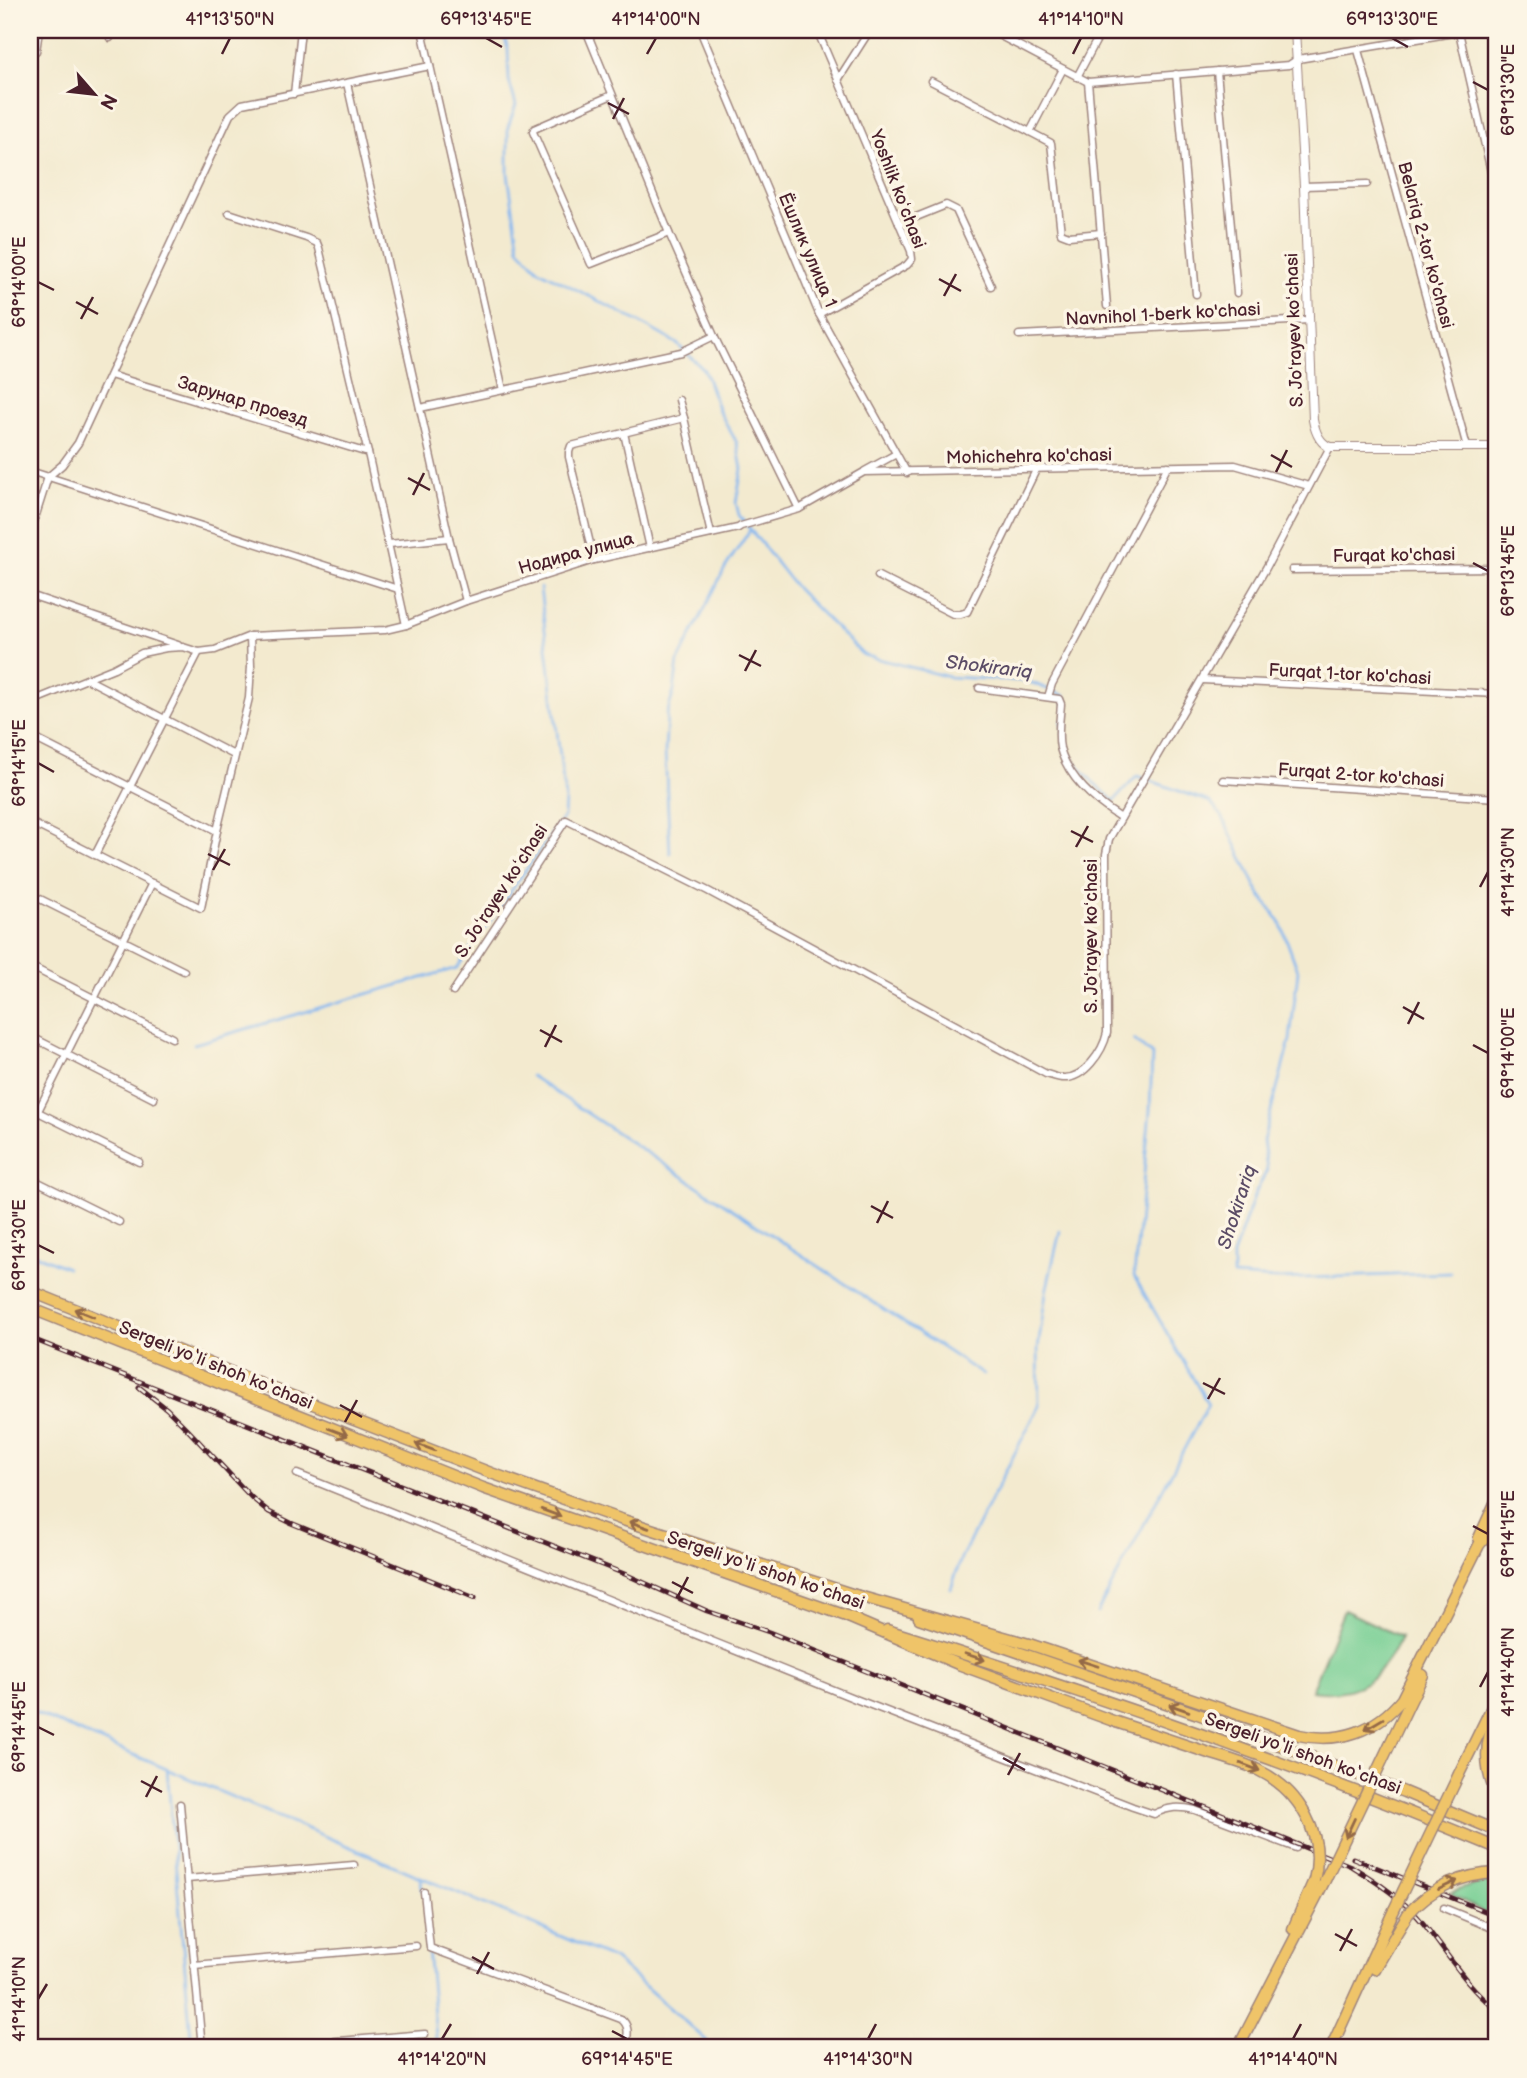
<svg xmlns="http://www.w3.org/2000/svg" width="1527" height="2078" viewBox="0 0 1527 2078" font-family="'Balsamiq Sans',sans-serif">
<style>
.green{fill:#78cf94;stroke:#617760;stroke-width:2}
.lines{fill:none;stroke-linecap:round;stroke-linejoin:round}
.stream{stroke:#82b6f0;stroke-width:2.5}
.minor-casing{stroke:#9e847d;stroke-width:9}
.tertiary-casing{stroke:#9e847d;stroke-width:10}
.primary-casing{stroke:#9e847d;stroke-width:13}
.trunk-casing{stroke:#9e847d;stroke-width:13}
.minor{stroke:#fff;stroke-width:6}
.tertiary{stroke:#fff;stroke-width:8}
.primary{stroke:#efc469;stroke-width:10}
.trunk{stroke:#efc469;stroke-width:10}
.rail-casing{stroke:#4a1f2b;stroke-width:5}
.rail{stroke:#fcf5e5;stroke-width:2.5;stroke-dasharray:8;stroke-linecap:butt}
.trunk-bridge-casing{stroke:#9e847d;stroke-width:13;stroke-linecap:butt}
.trunk-bridge{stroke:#efc469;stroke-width:10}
.oneway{stroke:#946947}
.ticks{fill:none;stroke:#4a1f2b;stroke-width:2.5}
.labels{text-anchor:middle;stroke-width:7;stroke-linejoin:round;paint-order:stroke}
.street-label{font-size:18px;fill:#4a1f2b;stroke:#fcf5e5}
.water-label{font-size:19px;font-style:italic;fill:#5b4c66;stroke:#fcf5e5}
.neatline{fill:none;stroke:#4a1f2b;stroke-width:2.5}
.ticks-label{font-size:18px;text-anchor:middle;fill:#4a1f2b}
</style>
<rect width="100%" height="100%" fill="#fcf5e5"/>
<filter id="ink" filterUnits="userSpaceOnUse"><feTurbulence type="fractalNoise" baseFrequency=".0143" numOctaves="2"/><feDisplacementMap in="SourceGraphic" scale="14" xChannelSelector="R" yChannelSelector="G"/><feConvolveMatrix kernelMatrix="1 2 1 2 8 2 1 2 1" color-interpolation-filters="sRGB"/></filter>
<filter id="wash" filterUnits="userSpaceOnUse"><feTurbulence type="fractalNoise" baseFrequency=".00686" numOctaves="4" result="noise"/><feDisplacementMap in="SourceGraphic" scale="28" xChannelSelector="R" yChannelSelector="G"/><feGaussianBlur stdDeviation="1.57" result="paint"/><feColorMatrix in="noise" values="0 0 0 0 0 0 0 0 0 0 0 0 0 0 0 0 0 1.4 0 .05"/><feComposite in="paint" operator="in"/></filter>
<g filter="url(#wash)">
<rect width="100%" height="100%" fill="#f3eacf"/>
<g class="green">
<path d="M1344,1610L1401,1637C1381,1678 1359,1698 1311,1691Z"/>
<polygon points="1497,1881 1497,1920 1450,1893 1473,1885"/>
</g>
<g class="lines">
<g class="stream">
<polyline points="502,30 508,49 509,81 516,105 508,127 508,174 519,248 539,270 637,321 676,343 704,370 719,411 737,443 742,469 736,503 739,515 797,589 863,655 949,677 1027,681 1065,696 1064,705"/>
<polyline points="1496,30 1497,33"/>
<polyline points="1062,721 1067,753 1093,782 1114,801 1137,776 1210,802 1222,816 1259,893 1280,922 1298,971 1290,1040 1263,1141 1267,1170 1254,1196 1233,1255 1233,1276 1276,1279 1450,1273"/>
<polyline points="670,853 665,752 667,714 674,691 678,662 725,568 750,530"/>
<polyline points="194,1044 457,968 564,816 565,799 540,588"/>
<polyline points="531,1076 983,1375"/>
<polyline points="30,1252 67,1268"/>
<polyline points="951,1589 961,1558 1039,1406 1038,1348 1046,1292 1060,1231"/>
<polyline points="1097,1613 1208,1404 1134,1276 1150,1111 1152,1055 1134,1040"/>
<polyline points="30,1711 614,1959 707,2041"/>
<polyline points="167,1769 192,2048"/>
<polyline points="421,1877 422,1891"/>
<polyline points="428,1949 437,2048"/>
</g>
</g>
</g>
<g filter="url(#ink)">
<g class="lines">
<g class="minor-casing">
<g id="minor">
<polyline points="422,30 503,390"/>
<polyline points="586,30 669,233 714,336 799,509"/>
<polyline points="700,30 819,314 907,473"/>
<polyline points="817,30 911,251 912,259 907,265 819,314"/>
<polyline points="989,30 1088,82"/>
<polyline points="110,38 111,30"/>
<polyline points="1358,50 1467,447"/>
<polyline points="36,51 39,30"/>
<polyline points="1217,71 1237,293"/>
<polyline points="1176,74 1196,294"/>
<polyline points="1077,77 1102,30"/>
<polyline points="838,80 870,30"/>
<polyline points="931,81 1030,132 1063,69"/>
<polyline points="347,83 449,538 466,601"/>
<polyline points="294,94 301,30"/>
<polyline points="612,95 534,129 533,132 591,264 669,233"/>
<polyline points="1030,132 1051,143 1061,233 1069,236 1101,233"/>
<polyline points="1304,186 1367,184"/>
<polyline points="229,213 306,238 317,243 319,248 368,453 406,625"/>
<polyline points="899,224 946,205 956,210 991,286"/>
<polyline points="1107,306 1088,82 1289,65 1298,59 1459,32 1497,198"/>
<polyline points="1019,335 1309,320"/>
<polyline points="110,375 368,453"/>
<polyline points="679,400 684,418"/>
<polyline points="420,408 681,352 714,336"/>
<polyline points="624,433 650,548"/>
<polyline points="30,471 398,589"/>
<polyline points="865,471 896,454"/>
<polyline points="30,534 48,477 62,465 78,443 230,115 242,104 430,66"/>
<polyline points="389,544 449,538"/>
<polyline points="594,560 569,457 569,452 571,446 684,418 711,534"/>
<polyline points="1292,570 1497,568"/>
<polyline points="878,576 953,614 961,614 967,612 1036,470"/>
<polyline points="30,595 178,645"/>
<polyline points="87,679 234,755"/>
<polyline points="1202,680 1497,694"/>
<path d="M979,688L1059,699L1061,704C1060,718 1057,734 1060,748C1068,778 1096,802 1121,818"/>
<polyline points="1048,697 1052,684 1168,466"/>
<polyline points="30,702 114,668 142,653 166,648 183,647 199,652 215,650 250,636 385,630 406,625 466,601 594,560 738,528 741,526 799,509 864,472 1235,465 1309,486"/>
<polyline points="30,736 217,831 249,698 251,666 250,636"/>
<polyline points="1223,780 1497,798"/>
<polyline points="30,822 201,908 217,831"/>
<polyline points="95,855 199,652"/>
<polyline points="30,894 184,971"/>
<polyline points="30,966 172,1038"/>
<path d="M453,992L566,820L708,891L1046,1074C1051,1075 1057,1078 1062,1078C1084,1080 1103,1051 1107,1033L1106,854L1109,839L1266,568L1330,447"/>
<polyline points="30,1036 154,1099"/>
<polyline points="30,1108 139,1162"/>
<polyline points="30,1127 152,883"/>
<polyline points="30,1178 119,1222"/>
<path d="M297,1474L858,1700L1133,1807L1154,1814C1169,1807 1179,1806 1195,1810L1296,1848"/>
<polyline points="180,1804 202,2048"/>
<polyline points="187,1879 354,1865"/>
<path d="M424,1892L430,1948L621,2019C631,2026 627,2038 626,2048"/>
<polyline points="1444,1908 1497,1930"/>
<polyline points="194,1965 416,1946"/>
<polyline points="253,2048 425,2034"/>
</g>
</g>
<g class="tertiary-casing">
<path id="tertiary" d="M1295,30L1304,186L1313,420C1315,431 1319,443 1330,447H1497"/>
</g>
<g class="primary-casing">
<g id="primary">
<polyline points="30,1291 238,1375 491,1473 620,1519 861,1597"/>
<polyline points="30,1308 483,1488 855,1619"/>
<polyline points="919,1618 1198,1714 1404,1792 1497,1831"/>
<path d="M887,1630C1094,1694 1298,1765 1497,1848"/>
</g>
</g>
<g class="trunk-casing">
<g id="trunk">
<polyline points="1479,1538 1497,1499"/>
<path d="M855,1595L1029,1644L1299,1735C1339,1744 1376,1731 1402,1699L1479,1545L1497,1523"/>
<polyline points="848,1617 958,1664 1116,1722"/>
<path d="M1497,1714C1484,1742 1483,1768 1497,1795"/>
<polyline points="1390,1744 1423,1675"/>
<polyline points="1459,1774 1497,1697"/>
<polyline points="1293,1929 1314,1880"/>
<polyline points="1375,1969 1408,1914"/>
<polyline points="1238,2048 1325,1880"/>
<polyline points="1331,2048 1394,1910"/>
</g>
</g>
<use href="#minor" class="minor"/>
<use href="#tertiary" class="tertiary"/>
<use href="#primary" class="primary"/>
<use href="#trunk" class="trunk"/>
<g class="rail-casing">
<g id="rail">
<path d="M30,1338L627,1575L707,1611L769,1632L1351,1866C1377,1882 1403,1899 1423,1923C1447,1953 1466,1986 1497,2010"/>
<polyline points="139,1387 167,1409 187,1429 252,1498 269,1512 291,1523 475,1598"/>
<polyline points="1353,1858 1497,1916"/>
</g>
</g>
<use href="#rail" class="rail"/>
<g class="trunk-bridge-casing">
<g id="trunk-bridge">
<path d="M1116,1722C1143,1731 1170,1740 1197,1749C1217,1756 1239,1761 1258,1770C1299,1790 1326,1835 1314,1880"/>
<polyline points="1325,1880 1390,1744"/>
<polyline points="1394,1910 1459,1774"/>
<path d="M1408,1914C1430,1888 1463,1874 1497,1873"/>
</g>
</g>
<use href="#trunk-bridge" class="trunk-bridge"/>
</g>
<defs><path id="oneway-shaft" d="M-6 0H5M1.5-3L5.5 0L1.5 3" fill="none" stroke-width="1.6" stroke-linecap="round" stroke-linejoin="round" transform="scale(1.75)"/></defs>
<g class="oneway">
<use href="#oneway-shaft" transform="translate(84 1313) rotate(-158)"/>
<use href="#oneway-shaft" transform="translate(338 1432) rotate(21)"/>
<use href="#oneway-shaft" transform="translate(425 1447) rotate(-159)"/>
<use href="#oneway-shaft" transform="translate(551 1513) rotate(20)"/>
<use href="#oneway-shaft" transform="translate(639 1525) rotate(-161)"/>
<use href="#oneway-shaft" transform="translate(975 1657) rotate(18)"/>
<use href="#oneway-shaft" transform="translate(1088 1663) rotate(-162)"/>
<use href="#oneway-shaft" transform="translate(1179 1708) rotate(-161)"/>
<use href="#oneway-shaft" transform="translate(1374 1724) rotate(149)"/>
<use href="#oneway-shaft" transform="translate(1250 1767) rotate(21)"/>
<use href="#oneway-shaft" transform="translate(1350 1828) rotate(115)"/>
<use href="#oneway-shaft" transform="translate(1448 1885) rotate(-25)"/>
</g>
</g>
<path class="ticks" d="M486,38L502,47M1392,38L1408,47M222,54L230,38M647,54L656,38M1073,54L1081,38M1473,82L1488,90M608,103L629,114M613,119L624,98M939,279L961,291M38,282L54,290M944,296L956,274M76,302L98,314M81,319L93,297M1271,455L1292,467M1276,472L1287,450M408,478L430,490M413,495L424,473M1473,563L1488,571M739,655L761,666M745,671L756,650M38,763L54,772M1071,831L1093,842M1076,847L1088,826M208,854L230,865M213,870L225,849M1480,887L1488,872M1403,1007L1424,1019M1408,1024L1419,1002M540,1030L562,1042M1473,1045L1488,1053M545,1047L556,1025M871,1206L893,1218M877,1223L888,1201M38,1245L54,1253M1203,1383L1225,1394M1208,1399L1220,1378M340,1405L362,1417M345,1422L357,1400M1473,1526L1488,1534M672,1582L693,1593M677,1598L688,1577M1480,1687L1488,1672M38,1727L54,1735M1003,1758L1025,1770M1008,1775L1020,1753M141,1781L162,1792M146,1797L157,1776M1335,1934L1357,1946M1340,1951L1352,1929M472,1957L494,1969M477,1974L489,1952M38,1999L47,1984M612,2031L627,2039M442,2039L451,2024M868,2039L876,2024M1293,2039L1301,2024"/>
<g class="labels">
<g class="street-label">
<text transform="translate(898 189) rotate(69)" y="6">Yoshlik koʻchasi</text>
<text transform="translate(1426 245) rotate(75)" y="6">Belariq 2-tor ko'chasi</text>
<text transform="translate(808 250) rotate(67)" y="6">Ёшлик улица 1</text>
<text transform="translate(1163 314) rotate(-3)" y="6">Navnihol 1-berk ko'chasi</text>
<text transform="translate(1294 330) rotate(-92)" y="6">S. Joʻrayev koʻchasi</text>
<text transform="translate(243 401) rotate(17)" y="6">Зарунар проезд</text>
<text transform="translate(1029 456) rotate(-1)" y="6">Mohichehra ko'chasi</text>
<text transform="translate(576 553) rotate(-15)" y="6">Нодира улица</text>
<text transform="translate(1394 555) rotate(-1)" y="6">Furqat ko'chasi</text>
<text transform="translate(1350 674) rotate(3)" y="6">Furqat 1-tor ko'chasi</text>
<text transform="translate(1361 775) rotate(4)" y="6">Furqat 2-tor ko'chasi</text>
<text transform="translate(501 891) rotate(-57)" y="6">S. Joʻrayev koʻchasi</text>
<text transform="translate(1091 936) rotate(-90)" y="6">S. Joʻrayev koʻchasi</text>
<text transform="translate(216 1365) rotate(22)" y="6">Sergeli yo‘li shoh ko‘chasi</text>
<text transform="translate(766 1570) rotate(19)" y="6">Sergeli yo‘li shoh ko‘chasi</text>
<text transform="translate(1303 1753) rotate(20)" y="6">Sergeli yo‘li shoh ko‘chasi</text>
</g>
<g class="water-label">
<text transform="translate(989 666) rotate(7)" y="7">Shokirariq</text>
<text transform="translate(1236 1207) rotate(-72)" y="7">Shokirariq</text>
</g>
</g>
<rect width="1527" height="2078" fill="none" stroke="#fcf5e5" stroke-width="77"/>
<g transform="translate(94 94) rotate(118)" stroke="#fcf5e5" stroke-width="5" paint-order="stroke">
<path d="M0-5L12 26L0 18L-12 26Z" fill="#4a1f2b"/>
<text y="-10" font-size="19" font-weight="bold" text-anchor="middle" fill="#4a1f2b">N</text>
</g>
<rect x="38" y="38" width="1450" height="2001" class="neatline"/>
<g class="ticks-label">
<text x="230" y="25">41°13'50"N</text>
<text x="486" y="25">69°13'45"E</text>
<text x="656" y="25">41°14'00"N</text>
<text x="1081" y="25">41°14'10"N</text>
<text x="1392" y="25">69°13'30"E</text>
<text transform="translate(1508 90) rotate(-90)" y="6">69°13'30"E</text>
<text transform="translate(19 282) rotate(-90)" y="6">69°14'00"E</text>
<text transform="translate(1508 571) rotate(-90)" y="6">69°13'45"E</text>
<text transform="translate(19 763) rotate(-90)" y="6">69°14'15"E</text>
<text transform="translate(1508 872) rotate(-90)" y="6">41°14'30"N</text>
<text transform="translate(1508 1053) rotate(-90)" y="6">69°14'00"E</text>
<text transform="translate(19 1245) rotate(-90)" y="6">69°14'30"E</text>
<text transform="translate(1508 1534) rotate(-90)" y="6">69°14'15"E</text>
<text transform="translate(1508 1672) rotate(-90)" y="6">41°14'40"N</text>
<text transform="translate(19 1727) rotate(-90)" y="6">69°14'45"E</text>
<text transform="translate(19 1999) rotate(-90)" y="6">41°14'10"N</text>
<text x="442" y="2065">41°14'20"N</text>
<text x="627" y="2065">69°14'45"E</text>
<text x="868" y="2065">41°14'30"N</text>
<text x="1293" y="2065">41°14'40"N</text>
</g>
</svg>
